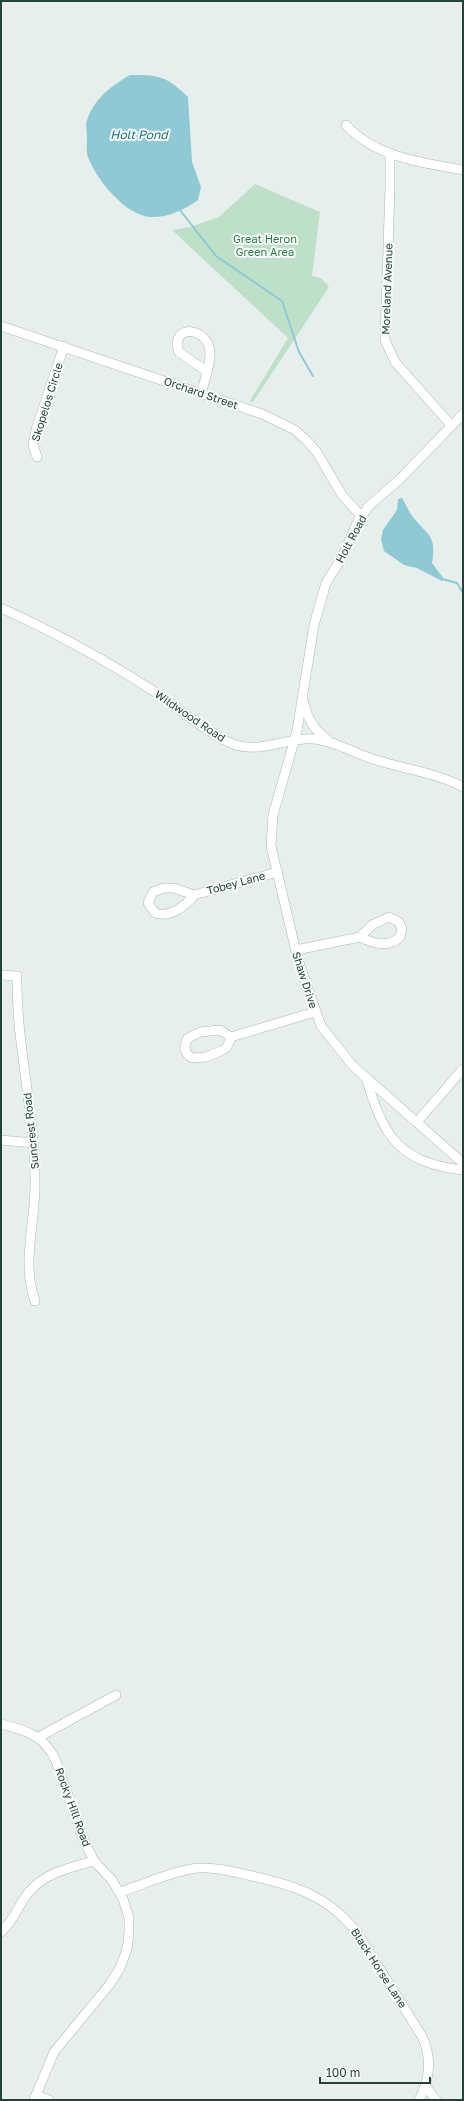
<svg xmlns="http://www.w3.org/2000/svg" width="464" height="2101" viewBox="0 0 464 2101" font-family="'Golos Text',sans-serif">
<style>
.green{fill:#bfe0c8}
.water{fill:#8ec9d4}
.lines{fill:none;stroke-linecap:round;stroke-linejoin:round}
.stream{stroke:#8ec9d4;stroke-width:2}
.minor-casing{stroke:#a8b8b2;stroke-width:10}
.minor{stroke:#fff;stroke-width:9}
.labels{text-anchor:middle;stroke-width:4;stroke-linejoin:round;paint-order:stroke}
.park-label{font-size:11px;fill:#2d7a4b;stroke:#f7fbf9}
.street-label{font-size:11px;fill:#24423a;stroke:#f7fbf9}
.water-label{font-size:12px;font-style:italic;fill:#1c6f80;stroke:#f7fbf9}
</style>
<rect width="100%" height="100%" fill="#e6efeb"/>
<polygon class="green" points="255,184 320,212 312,276 321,278 329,287 253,402 250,401 288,338 172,230 190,227 219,217"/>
<g class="water">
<path d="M130,75C160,75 166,76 188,97L192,162L201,187L198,200C184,210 167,218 150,217C125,215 96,179 88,157C86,151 87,142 87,136C87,131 85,125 87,120C94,99 111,86 130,75Z"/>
<path d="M402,498C406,504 408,511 413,517C428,536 437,535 432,563L444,579L442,581L417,568L404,565L384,551L381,539L383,530L397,510L398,499Z"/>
</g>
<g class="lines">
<g class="stream">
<polyline points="180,210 216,256 282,301 299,352 313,376"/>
<polyline points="442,579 457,583 463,593"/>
</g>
<g class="minor-casing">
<g id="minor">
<path d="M346,125C375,157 422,163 463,170"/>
<polyline points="390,153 390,187 385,340 395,362 451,425"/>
<polyline points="1,326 262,414 295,430 307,441 316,451 342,495 361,516"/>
<path d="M201,394C204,381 210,367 210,354C210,326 169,323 179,352L206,371"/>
<polyline points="463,414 400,479 368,507 357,523 341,559 326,583 314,625 297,731 273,815 271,846 298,960 321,1026 353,1066 463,1163"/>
<polyline points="37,457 33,445 36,430 64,346"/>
<path d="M1,608C54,632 106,660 155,692C177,707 212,737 236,745C261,753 288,737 314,739C336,741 355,754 376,760C405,769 436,773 463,787"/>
<path d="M304,703C307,718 315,731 328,740"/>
<path d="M194,895C186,906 170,918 155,913L148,903L153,892L164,888H174L194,895L278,872"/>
<path d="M296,950L360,937L372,925L389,917L399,922L402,929L400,937C389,948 372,943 360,937"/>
<path d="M1,975L17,976C16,1045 35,1112 35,1181C36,1222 21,1261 35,1301"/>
<path d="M231,1037L220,1030L200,1032L188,1038C183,1046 184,1053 192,1058L206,1057L223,1050L227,1047L231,1037L315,1012"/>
<path d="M366,1078C384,1137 398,1162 463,1170"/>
<polyline points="417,1122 463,1069"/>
<polyline points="1,1140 33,1143"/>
<path d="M1,1724C26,1730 45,1736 56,1761L83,1838L94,1861L112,1880L123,1899L129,1918V1933L127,1949L120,1968L110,1984L54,2052L34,2100"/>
<polyline points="39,1737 116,1695"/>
<path d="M120,1892C145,1884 172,1871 198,1868C216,1867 234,1872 252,1876C296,1886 329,1896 358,1934L423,2038C432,2060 430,2080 419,2100"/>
<path d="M1,1932C14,1921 18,1905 29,1892C44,1873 72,1867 94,1861"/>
<polyline points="426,2087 436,2100"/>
<polyline points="36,2095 49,2100"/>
</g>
</g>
<use href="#minor" class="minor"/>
</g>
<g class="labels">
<g class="park-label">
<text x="265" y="243">Great Heron<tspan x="265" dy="13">Green Area</tspan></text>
</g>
<g class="street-label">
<text transform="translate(387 289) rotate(-88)" y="4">Moreland Avenue</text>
<text transform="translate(201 393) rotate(19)" y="4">Orchard Street</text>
<text transform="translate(47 402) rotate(-73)" y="4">Skopelos Circle</text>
<text transform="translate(351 539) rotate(-62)" y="4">Holt Road</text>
<text transform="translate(190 716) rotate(34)" y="4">Wildwood Road</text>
<text transform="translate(236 883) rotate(-15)" y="4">Tobey Lane</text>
<text transform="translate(305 980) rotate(72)" y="4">Shaw Drive</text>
<text transform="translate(31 1131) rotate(-96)" y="4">Suncrest Road</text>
<text transform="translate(73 1807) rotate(70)" y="4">Rocky Hill Road</text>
<text transform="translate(379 1968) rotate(57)" y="4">Black Horse Lane</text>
</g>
<g class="water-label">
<text x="139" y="139">Holt Pond</text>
</g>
</g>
<rect width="464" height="2101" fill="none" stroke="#24423a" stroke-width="4"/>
<path d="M320 2077v6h110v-6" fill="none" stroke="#24423a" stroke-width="2"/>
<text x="326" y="2077" font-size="12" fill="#24423a" stroke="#f7fbf9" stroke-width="3" paint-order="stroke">100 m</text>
</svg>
